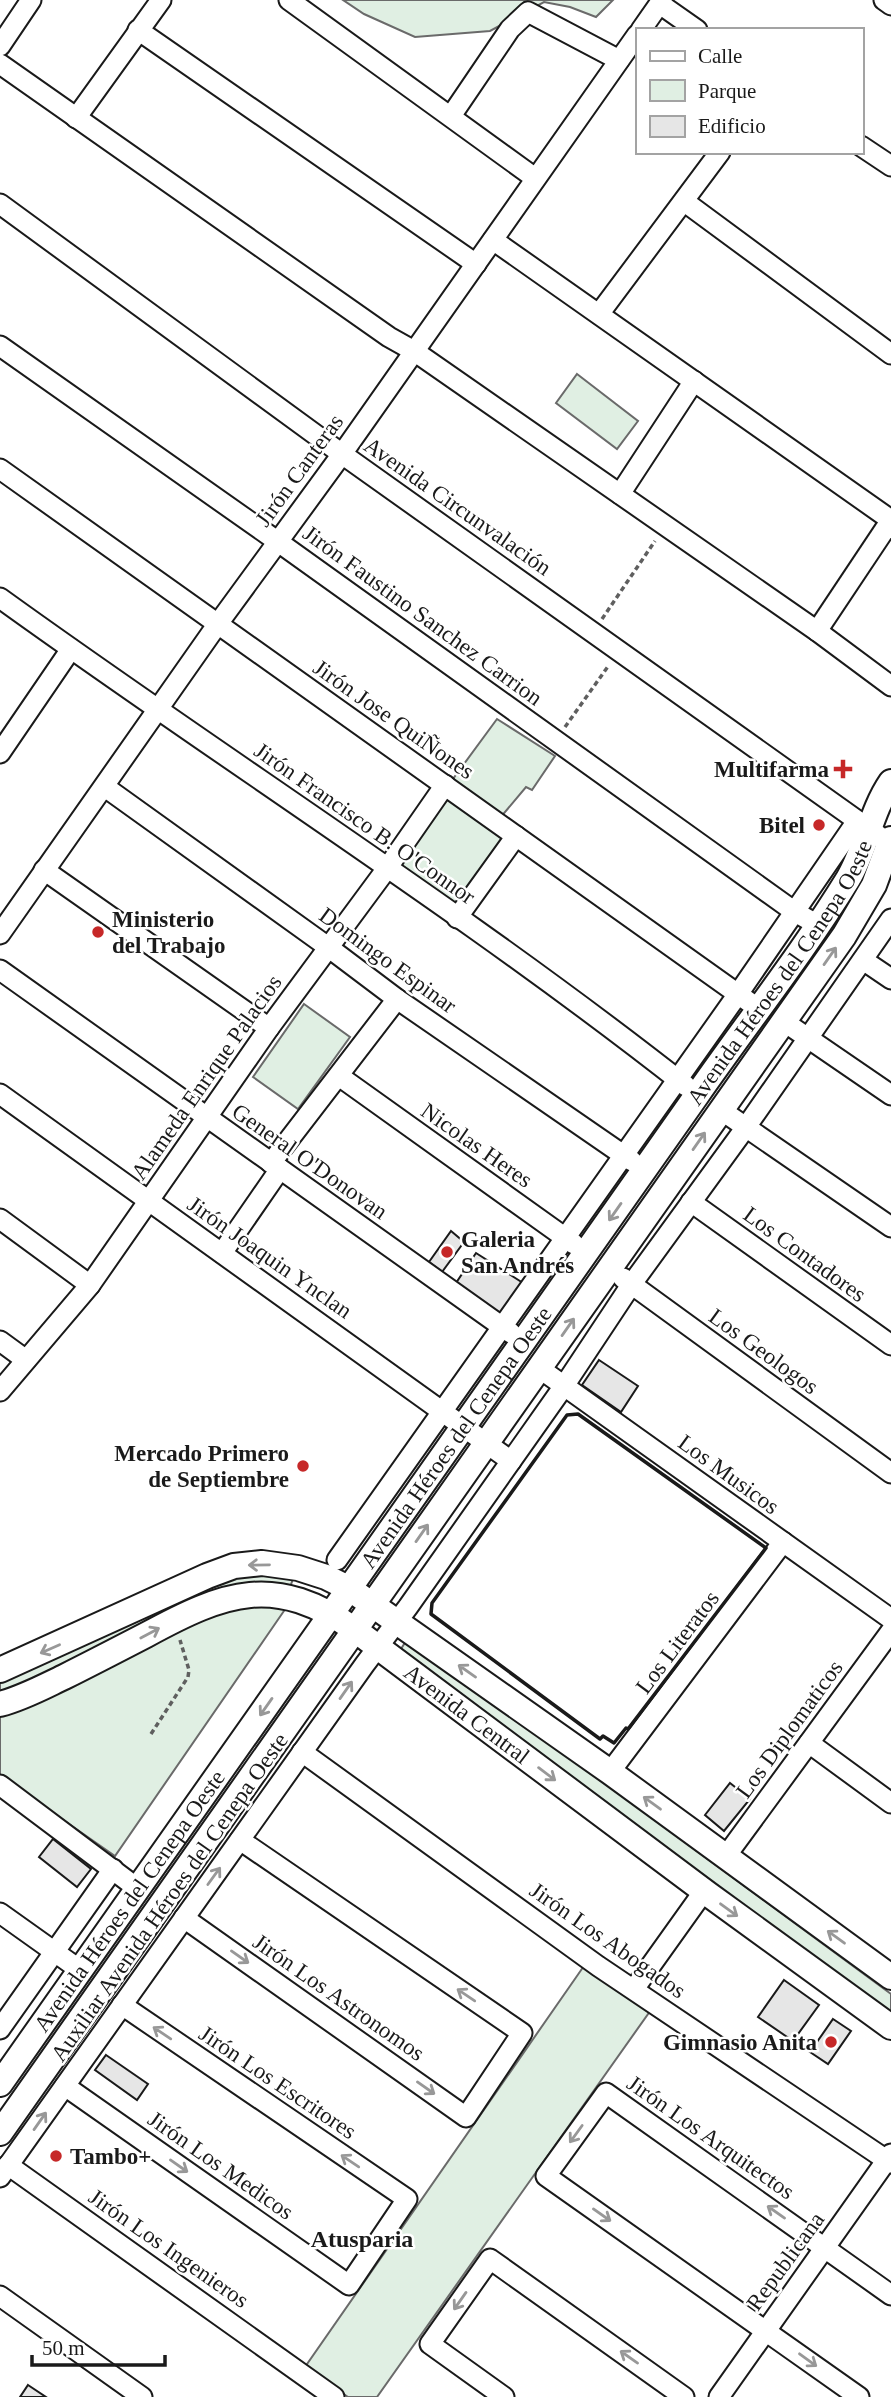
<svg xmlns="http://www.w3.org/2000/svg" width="891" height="2397" viewBox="0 0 891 2397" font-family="Georgia,serif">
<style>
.green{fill:#e0efe3;stroke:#6a6a6a;stroke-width:2}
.building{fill:#e6e6e6;stroke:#1a1a1a;stroke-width:2}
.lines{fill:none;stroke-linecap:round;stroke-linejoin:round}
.minor-casing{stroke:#1a1a1a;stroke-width:23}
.major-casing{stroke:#1a1a1a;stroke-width:28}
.path{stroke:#5f5f5f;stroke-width:3.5;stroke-dasharray:5 3.5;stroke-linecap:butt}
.minor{stroke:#fff;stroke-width:19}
.major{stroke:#fff;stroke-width:24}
.wall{stroke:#1a1a1a;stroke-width:3.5}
.oneway{stroke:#989898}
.poi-dot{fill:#c62828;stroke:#fff;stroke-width:2.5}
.labels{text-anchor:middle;stroke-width:5;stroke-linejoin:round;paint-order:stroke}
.street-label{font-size:23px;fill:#1a1a1a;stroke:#fff}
.poi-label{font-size:23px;font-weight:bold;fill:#1a1a1a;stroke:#fff;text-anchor:end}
.neighbourhood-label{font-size:24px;font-weight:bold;fill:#1a1a1a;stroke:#fff}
</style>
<rect width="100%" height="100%" fill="#fff"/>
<g class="green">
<polygon points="343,0 613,0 596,17 570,7 544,2 490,31 415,37 364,14"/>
<polygon points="577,374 638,421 617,449 556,403"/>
<polygon points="497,719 555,756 532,790 526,787 500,818 450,783"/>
<polygon points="445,791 506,835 453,911 390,866"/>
<polygon points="304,1004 350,1037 298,1109 253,1077"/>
<polygon points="252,1571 294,1576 289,1590 104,1649 0,1693 0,1679 226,1575"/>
<polygon points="265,1603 286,1608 115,1856 0,1776 0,1709 196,1617"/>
<polygon points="408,1638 891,1994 891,2016 399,1652"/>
<polygon points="586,1963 653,2007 377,2397 348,2397 305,2367"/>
</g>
<g class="building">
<polygon points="451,1231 464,1242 442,1272 429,1262"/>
<polygon points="476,1253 523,1283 502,1315 456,1283"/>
<polygon points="599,1360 638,1386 621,1412 582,1385"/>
<polygon points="730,1783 750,1799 724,1831 705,1815"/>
<polygon points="53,1839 91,1869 77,1887 39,1857"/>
<polygon points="784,1980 819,2005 793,2041 758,2017"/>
<polygon points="833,2019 851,2031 828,2064 810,2052"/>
<polygon points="106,2055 148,2084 137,2100 95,2070"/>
<polygon points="28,2385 46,2397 20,2397"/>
</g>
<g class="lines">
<g class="minor-casing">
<g id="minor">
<polyline points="289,0 535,178"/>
<polyline points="884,0 891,5"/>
<polyline points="660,4 697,30"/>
<polyline points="138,30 476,264"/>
<polyline points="641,30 662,0"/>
<polyline points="0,46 31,0"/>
<polyline points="0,64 389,337 414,351 817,631 891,686"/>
<polyline points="451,116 510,29 528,12 619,60"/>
<polyline points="76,118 161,0"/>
<polyline points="861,146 891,166"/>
<polyline points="685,202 891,354"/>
<polyline points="0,204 342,454 879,836"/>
<polyline points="493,240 891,520"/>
<polyline points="599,314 720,152"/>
<polyline points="0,346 277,541 795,912 818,925"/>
<polyline points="0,469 759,1009"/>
<polyline points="620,494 694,381"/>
<path d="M0,598C227,762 465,912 686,1086"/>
<polyline points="817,631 891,520"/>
<polyline points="0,753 71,649"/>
<polyline points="105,787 328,947 397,999 632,1161"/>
<polyline points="44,870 269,1028"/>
<polyline points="457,918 516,836"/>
<polyline points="0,934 217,625 342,454 637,35"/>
<polyline points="863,960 891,979"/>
<polyline points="0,970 511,1333"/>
<polyline points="783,1021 891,1095"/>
<polyline points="339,1076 574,1244"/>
<polyline points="0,1094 511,1461"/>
<polyline points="721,1110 891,1227"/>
<polyline points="271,1163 397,999"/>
<polyline points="691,1202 891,1345"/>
<polyline points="0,1219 90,1285"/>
<polyline points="222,1253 280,1169"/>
<polyline points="623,1278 891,1473"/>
<polyline points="0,1341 26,1360"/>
<polyline points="539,1368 891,1619"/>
<polyline points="0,1391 90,1285 269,1028 388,867 445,785"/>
<polyline points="337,1560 738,994 857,821"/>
<polyline points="809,1743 891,1803"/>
<polyline points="302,1752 598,1966 891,2163"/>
<polyline points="610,1772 783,1542"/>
<polyline points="0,1785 137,1888"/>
<polyline points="726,1856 891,1631"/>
<polyline points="0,1913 80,1970"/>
<polyline points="184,1918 466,2117 522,2033 240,1840"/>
<polyline points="634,1989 704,1891"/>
<polyline points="0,2029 113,1869"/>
<polyline points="65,2086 349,2285 407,2199 122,2005"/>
<polyline points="8,2165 334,2397"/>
<polyline points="0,2177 365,1664 408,1607 564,1386 631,1285 746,1127 891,919"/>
<polyline points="0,2296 142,2397"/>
<polyline points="504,2397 430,2344 490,2259 684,2397"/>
<polyline points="719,2397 891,2154"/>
<polyline points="859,2397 546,2176 606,2093 891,2295"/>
</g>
</g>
<g class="major-casing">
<g id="major">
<polyline points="0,1670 207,1576 234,1566 262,1563 298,1568 326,1577 350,1589 610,1772 891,1977"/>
<path id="s1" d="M0,1704C23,1698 43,1687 64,1677C92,1663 119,1649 146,1635C225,1592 275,1573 355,1630L708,1894L891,2027"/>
<path id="s2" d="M0,2084L697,1095C747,1023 802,954 848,879C866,849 871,811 891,782"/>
<polyline points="0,2133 844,936 874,885 891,839"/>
</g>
</g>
<g class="path">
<polyline points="602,619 655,541"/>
<polyline points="565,727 609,665"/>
<polyline points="151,1734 188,1677 189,1670 180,1640"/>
</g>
<use href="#minor" class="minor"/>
<use href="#major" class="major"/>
<polygon class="wall" points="578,1414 766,1548 628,1729 626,1728 614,1743 603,1736 600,1739 431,1614 432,1603 567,1415"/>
</g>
<defs><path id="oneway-shaft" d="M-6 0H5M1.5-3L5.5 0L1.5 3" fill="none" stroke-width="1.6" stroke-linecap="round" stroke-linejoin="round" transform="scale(1.75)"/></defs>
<g class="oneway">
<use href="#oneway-shaft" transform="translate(830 956) rotate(-55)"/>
<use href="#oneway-shaft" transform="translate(699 1141) rotate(-55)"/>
<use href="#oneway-shaft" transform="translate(615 1212) rotate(125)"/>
<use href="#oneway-shaft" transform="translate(568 1327) rotate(-55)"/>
<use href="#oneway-shaft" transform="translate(422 1533) rotate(-55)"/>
<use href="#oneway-shaft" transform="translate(259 1565) rotate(179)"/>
<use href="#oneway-shaft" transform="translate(150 1633) rotate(-28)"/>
<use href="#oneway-shaft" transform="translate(50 1649) rotate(156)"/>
<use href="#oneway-shaft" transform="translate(467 1671) rotate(-145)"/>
<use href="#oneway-shaft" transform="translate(346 1690) rotate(-55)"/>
<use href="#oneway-shaft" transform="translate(266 1707) rotate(125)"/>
<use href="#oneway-shaft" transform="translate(547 1774) rotate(37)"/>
<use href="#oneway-shaft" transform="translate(652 1803) rotate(-144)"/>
<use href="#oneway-shaft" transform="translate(214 1876) rotate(-54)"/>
<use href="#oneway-shaft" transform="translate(729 1910) rotate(36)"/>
<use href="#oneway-shaft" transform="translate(836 1937) rotate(-144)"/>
<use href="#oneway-shaft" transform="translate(240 1957) rotate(35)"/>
<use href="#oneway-shaft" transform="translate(466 1995) rotate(-146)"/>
<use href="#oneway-shaft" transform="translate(162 2033) rotate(-146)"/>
<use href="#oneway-shaft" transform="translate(426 2088) rotate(35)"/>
<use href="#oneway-shaft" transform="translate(40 2121) rotate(-55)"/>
<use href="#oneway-shaft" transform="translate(576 2134) rotate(126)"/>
<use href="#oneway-shaft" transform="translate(350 2161) rotate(-146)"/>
<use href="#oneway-shaft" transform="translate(179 2166) rotate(35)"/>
<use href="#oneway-shaft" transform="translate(776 2212) rotate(-145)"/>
<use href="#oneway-shaft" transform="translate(602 2215) rotate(35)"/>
<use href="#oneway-shaft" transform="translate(460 2301) rotate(125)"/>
<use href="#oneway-shaft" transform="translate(629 2357) rotate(-145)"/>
<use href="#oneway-shaft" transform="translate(808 2360) rotate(36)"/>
</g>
<g class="poi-dot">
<path d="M839.5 758.5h7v7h7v7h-7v7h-7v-7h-7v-7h7z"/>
<circle cx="819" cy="825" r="7"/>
<circle cx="98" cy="932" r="7"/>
<circle cx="447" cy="1252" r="7"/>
<circle cx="303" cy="1466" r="7"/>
<circle cx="831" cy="2042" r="7"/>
<circle cx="56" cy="2156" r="7"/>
</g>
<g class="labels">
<g class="street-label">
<text transform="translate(299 470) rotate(-54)" y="8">Jirón Canteras</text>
<text transform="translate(458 506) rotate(35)" y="8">Avenida Circunvalación</text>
<text transform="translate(423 615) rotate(36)" y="8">Jirón Faustino Sanchez Carrion</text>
<text transform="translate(394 719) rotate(35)" y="8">Jirón Jose QuiÑones</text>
<text transform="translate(365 823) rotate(35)" y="8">Jirón Francisco B. O'Connor</text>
<text transform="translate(388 960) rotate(36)" y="8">Domingo Espinar</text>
<text dy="8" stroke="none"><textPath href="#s2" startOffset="1358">Avenida Héroes del Cenepa Oeste</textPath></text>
<text transform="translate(206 1077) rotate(-55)" y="8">Alameda Enrique Palacios</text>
<text transform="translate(477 1145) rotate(35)" y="8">Nicolas Heres</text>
<text transform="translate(310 1161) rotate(35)" y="8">General O'Donovan</text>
<text transform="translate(805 1254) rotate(36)" y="8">Los Contadores</text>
<text transform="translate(270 1257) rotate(35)" y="8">Jirón Joaquin Ynclan</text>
<text transform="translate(764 1351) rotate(36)" y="8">Los Geologos</text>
<text dy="8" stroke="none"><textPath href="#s2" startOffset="791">Avenida Héroes del Cenepa Oeste</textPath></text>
<text transform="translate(729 1474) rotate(36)" y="8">Los Musicos</text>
<text transform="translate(677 1642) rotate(-53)" y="8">Los Literatos</text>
<text dy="8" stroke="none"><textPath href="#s1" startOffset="527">Avenida Central</textPath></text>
<text transform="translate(789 1729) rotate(-54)" y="8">Los Diplomaticos</text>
<text transform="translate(169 1897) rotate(-55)" y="8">Auxiliar Avenida Héroes del Cenepa Oeste</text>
<text dy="8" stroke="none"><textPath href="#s2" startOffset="224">Avenida Héroes del Cenepa Oeste</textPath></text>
<text transform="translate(608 1940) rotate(35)" y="8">Jirón Los Abogados</text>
<text transform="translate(339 1997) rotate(35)" y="8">Jirón Los Astronomos</text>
<text transform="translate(278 2082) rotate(34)" y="8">Jirón Los Escritores</text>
<text transform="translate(711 2137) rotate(35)" y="8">Jirón Los Arquitectos</text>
<text transform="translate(221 2165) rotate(35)" y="8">Jirón Los Medicos</text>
<text transform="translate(169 2248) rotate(35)" y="8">Jirón Los Ingenieros</text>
<text transform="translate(785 2261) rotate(-54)" y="8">Republicana</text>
</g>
<g class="poi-label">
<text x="829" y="777">Multifarma</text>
<text x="805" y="833">Bitel</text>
<text x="112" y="927" text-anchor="start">Ministerio<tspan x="112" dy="26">del Trabajo</tspan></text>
<text x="461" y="1247" text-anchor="start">Galeria<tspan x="461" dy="26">San Andrés</tspan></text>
<text x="289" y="1461">Mercado Primero<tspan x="289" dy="26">de Septiembre</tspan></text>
<text x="817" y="2050">Gimnasio Anita</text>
<text x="70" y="2164" text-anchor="start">Tambo+</text>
</g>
<g class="neighbourhood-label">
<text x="362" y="2247">Atusparia</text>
</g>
</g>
<rect x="636" y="28" width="228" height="126" fill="#ffffff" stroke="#a3a3a3" stroke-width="2"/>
<rect x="650" y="51" width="35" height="10" fill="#ffffff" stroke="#a3a3a3" stroke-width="2"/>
<text x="698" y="63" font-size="21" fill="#1a1a1a">Calle</text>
<rect x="650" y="80" width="35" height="21" fill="#e0efe3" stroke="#a3a3a3" stroke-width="2"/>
<text x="698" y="98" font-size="21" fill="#1a1a1a">Parque</text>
<rect x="650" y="116" width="35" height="21" fill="#e6e6e6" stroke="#a3a3a3" stroke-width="2"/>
<text x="698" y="133" font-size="21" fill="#1a1a1a">Edificio</text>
<path d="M32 2355v10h133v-10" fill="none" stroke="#1a1a1a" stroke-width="3.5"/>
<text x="42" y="2355" font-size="21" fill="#1a1a1a" stroke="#ffffff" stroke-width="5" paint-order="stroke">50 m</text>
</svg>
